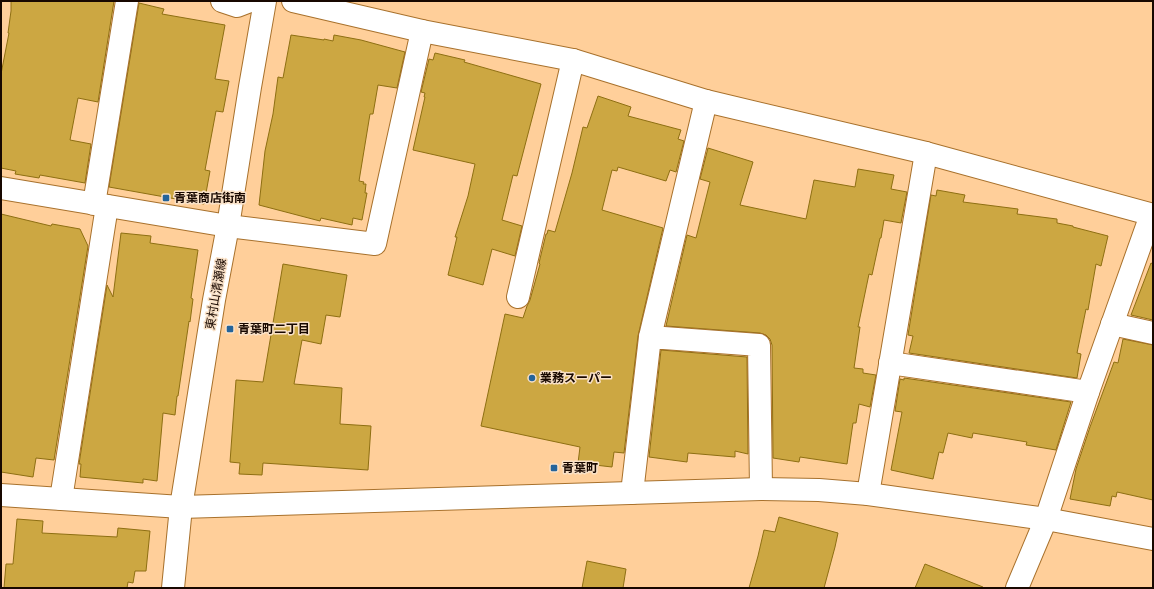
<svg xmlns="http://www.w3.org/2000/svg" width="1154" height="589" viewBox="0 0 1154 589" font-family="'Golos Text','Noto Sans JP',sans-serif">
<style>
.building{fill:#cca742;stroke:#8e6f12}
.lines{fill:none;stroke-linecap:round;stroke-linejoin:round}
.minor-casing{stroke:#a8712c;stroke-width:24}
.major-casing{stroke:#a8712c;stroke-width:24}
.minor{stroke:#fff;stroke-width:22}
.major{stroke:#fff;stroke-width:22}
.poi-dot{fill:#25649a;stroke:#f9e1c7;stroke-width:1.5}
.labels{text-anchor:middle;stroke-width:3;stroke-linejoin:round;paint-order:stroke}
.poi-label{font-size:12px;font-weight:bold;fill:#180800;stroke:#f9e1c7;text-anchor:start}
.street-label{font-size:12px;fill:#180800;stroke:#f9e1c7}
</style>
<rect width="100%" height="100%" fill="#ffcf9a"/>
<g class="building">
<polygon points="11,1 114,1 98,102 78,98 70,140 91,144 85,183 40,175 39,178 15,174 16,171 1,168 1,74 9,33 8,33 11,11"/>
<polygon points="139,3 164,9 162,14 225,25 215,79 229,81 223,112 216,111 205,170 210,171 204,204 109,187"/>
<polygon points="291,35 324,40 324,39 333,41 334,35 361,40 405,52 397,88 378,85 373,114 370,114 359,181 364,182 363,184 366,184 365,193 367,193 362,220 353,218 352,225 321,218 320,221 259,205 265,151 273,114 278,77 283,78"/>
<polygon points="435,53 465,60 464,62 541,84 517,176 513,175 502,220 522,226 515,256 492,249 483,285 448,275 457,237 455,237 468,196 475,164 413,150 425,97 424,97 425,93 421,92 429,59 433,60"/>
<polygon points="598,96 631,107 628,116 681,130 678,139 684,141 676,172 670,170 666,181 618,167 617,171 612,170 602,210 663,228 638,336 624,453 614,452 612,467 578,463 580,447 481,426 505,314 523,318 527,306 530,300 540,264 539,263 546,234 547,234 548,230 555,232 572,173 583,127 587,128"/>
<polygon points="708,148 753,162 740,205 806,219 814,180 855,187 858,169 894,175 891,189 907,192 901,223 884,220 881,238 880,238 872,275 869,274 858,327 860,327 854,368 863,369 863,373 876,375 870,407 859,404 856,423 853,423 847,464 800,457 799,462 773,458 772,345 770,339 766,335 760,333 666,326 687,235 696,238 710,182 700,179"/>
<polygon points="937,190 965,195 963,202 1018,209 1017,214 1057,219 1057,223 1073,226 1073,227 1108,236 1101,266 1096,264 1088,310 1086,309 1077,353 1081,354 1077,378 909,353 913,336 908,335 931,195 936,196"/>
<polygon points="1,214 51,226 52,224 80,229 88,246 54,460 36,458 33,477 1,472"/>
<polygon points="121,233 151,236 150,243 198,250 191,298 193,299 190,322 189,321 178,396 177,396 175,415 163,413 157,481 143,479 143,483 80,477 81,464 79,464 107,285 113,297"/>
<polygon points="1151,263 1153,264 1153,320 1131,315"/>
<polygon points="283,264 347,275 340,317 326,315 321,344 302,340 294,384 342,388 340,424 371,426 368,470 263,463 262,475 239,474 240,463 230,462 236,380 263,382"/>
<polygon points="1123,339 1153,345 1153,500 1117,492 1116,497 1112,496 1110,506 1070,499 1076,469 1090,427 1114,362 1118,363"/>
<polygon points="661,350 747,357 748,454 735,451 735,457 688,453 687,462 649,457"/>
<polygon points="904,378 1071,402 1056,450 1026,445 1027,442 973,433 972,438 948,433 943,453 939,452 933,479 891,470 902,412 895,411 900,379 904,380"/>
<polygon points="779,517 838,533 835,547 824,588 749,588 758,556 764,530 775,532"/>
<polygon points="17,519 43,521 42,533 117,537 118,528 150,531 146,571 135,571 133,583 128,582 127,588 4,588 6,564 13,564"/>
<polygon points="587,561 626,569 623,588 582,588"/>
<polygon points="925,564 983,587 982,588 915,588"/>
</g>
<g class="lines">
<g class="minor-casing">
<g id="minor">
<polyline points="222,1 237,6 250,1"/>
<polyline points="293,1 422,31 573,60 706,101 926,153 1153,215"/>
<polyline points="1,188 228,226 375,244 422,31"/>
<polyline points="94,204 127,1"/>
<polyline points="518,297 573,60"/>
<polyline points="1112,324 1153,333"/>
<polyline points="650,337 706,101"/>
<polyline points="890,363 1088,392"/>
<polyline points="632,493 650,337 759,345 761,489"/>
<polyline points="868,494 926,153"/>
<polyline points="1,495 181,507 761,489 819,490 868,494 1046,519 1153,539"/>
<polyline points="61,499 107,206"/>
<polyline points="1017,588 1046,519 1088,392 1151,215"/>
</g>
</g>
<g class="major-casing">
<polyline id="major" points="173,588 181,507 214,300 228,226 250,87 265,1"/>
</g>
<use href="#minor" class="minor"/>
<use href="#major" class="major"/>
</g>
<g class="poi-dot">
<rect x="162" y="194" width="8" height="8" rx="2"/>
<rect x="226" y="325" width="8" height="8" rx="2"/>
<circle cx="532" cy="378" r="4"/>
<rect x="550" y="464" width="8" height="8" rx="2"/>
</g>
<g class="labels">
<g class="poi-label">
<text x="174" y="202">青葉商店街南</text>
<text x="238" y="333">青葉町二丁目</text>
<text x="540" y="382">業務スーパー</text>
<text x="562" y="472">青葉町</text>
</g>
<g class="street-label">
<text transform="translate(216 294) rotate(-80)" y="4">東村山清瀬線</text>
</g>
</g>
<rect width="1154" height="589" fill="none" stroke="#180800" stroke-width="4"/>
</svg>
